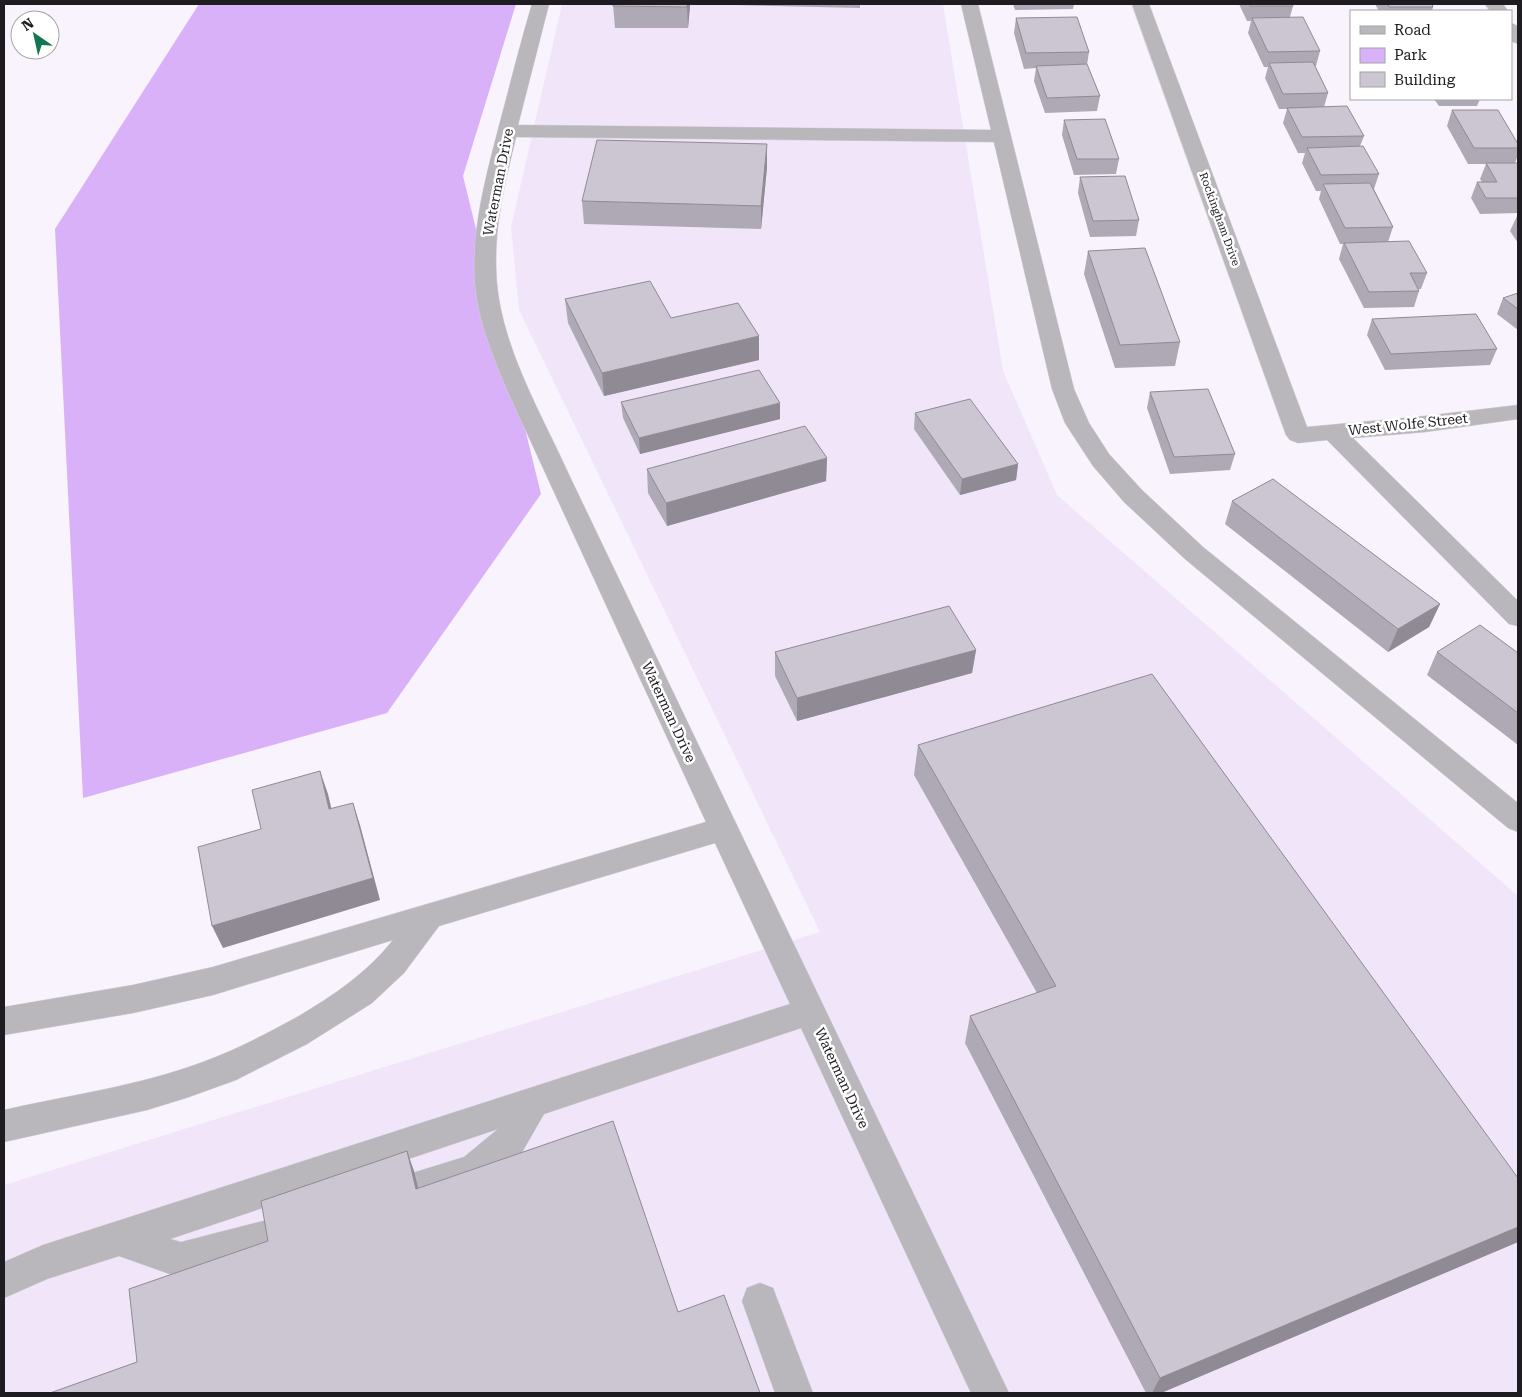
<svg xmlns="http://www.w3.org/2000/svg" width="1522" height="1397" viewBox="0 0 1522 1397" font-family="'Roboto Serif',serif">
<style>
.built{fill:#f1e5fa}
.green{fill:#d9b1f8}
.lines{fill:none;stroke-linecap:round;stroke-linejoin:round}
.minor-casing{stroke:#d6d1db;stroke-width:1}
.minor{fill:#bab7bc;fill-rule:evenodd}
.wall{fill:#afa9b5}
.shaded-wall{fill:#8f8a93}
.building{fill:#ccc5d2;stroke:#8f8a93}
.labels{text-anchor:middle;stroke-width:5;stroke-linejoin:round;paint-order:stroke}
.far-street-label{font-size:11px;fill:#1f1c21;stroke:#fff}
.street-label{font-size:14px;fill:#1f1c21;stroke:#fff}
</style>
<rect width="100%" height="100%" fill="#f9f3fe"/>
<polygon class="built" points="562,4 943,4 1003,371 1057,495 1518,896 1518,1393 4,1393 4,1185 820,932 519,310 511,227"/>
<polygon class="green" points="199,4 516,4 463,176 541,494 387,713 83,798 55,229"/>
<g class="lines">
<g class="minor-casing">
<g id="minor">
<path d="M532,4H549L518,125L991,130L961,4H978L1074,389L1089,423L1109,454L1142,490L1203,547L1518,803V832L1508,828L1185,559L1124,502L1093,466L1065,423L1052,389L994,142L516,137C506,179 495,221 496,265C496,340 541,412 571,479L1009,1393H971L801,1028L544,1114L521,1154L486,1182L418,1204L406,1199L401,1187L406,1175L464,1157L498,1129L170,1239L181,1242L275,1218L288,1223L293,1235L288,1247L275,1252L181,1278L119,1256L47,1279L4,1298V1262L43,1245L790,1004L715,843L439,926L404,973L372,1003L307,1044L236,1080L186,1098L147,1110L4,1142V1110C70,1095 139,1086 203,1062C236,1050 268,1033 299,1016C334,995 367,973 393,940L213,995L133,1013L4,1035V1007L133,985L213,967L706,822L508,392C494,358 478,321 475,283C471,230 486,176 499,126C510,85 520,44 532,4Z"/>
<polygon points="1132,4 1149,4 1307,427 1425,416 1518,405 1518,419 1425,432 1353,438 1518,601 1518,626 1509,624 1327,440 1298,443 1290,440 1286,435"/>
<polygon points="1485,4 1503,4 1508,11 1490,11"/>
<polygon points="1511,23 1518,26 1518,44 1511,41"/>
<polygon points="760,1283 773,1288 813,1393 775,1393 742,1301 747,1288"/>
</g>
</g>
<use href="#minor" class="minor"/>
</g>
<g class="wall">
<polygon points="613,4 690,4 688,28 615,28"/>
<polygon points="691,4 860,4 860,8"/>
<polygon points="1013,4 1074,4 1073,9 1015,10"/>
<polygon points="1239,4 1292,4 1293,6 1290,17 1320,51 1316,66 1315,66 1328,93 1324,107 1364,136 1360,146 1379,174 1374,189 1393,227 1388,242 1427,273 1421,289 1418,289 1419,291 1414,307 1364,308 1339,259 1343,244 1340,244 1319,199 1321,191 1316,191 1302,163 1305,153 1298,153 1283,123 1287,109 1279,109 1265,78 1268,67 1264,67 1248,33 1251,21 1247,21"/>
<polygon points="1375,4 1432,4 1433,7 1432,11 1379,11"/>
<polygon points="1016,18 1089,52 1087,65 1100,96 1097,111 1045,113 1034,81 1036,68 1024,69 1014,33"/>
<polygon points="1434,99 1480,99 1477,106 1439,106"/>
<polygon points="1452,110 1518,144 1518,155 1515,163 1518,163 1518,213 1480,214 1471,198 1477,182 1482,182 1480,179 1486,164 1468,164 1447,126"/>
<polygon points="1064,120 1119,159 1116,174 1074,175 1062,135"/>
<polygon points="767,167 761,229 584,224 582,201"/>
<polygon points="1080,177 1139,220 1136,236 1090,237 1078,193"/>
<polygon points="1517,216 1518,216 1518,243 1510,231"/>
<polygon points="1088,251 1180,342 1175,366 1115,368 1084,274"/>
<polygon points="1518,293 1518,330 1497,314 1503,298"/>
<polygon points="565,299 671,318 759,360 604,396 568,323"/>
<polygon points="1372,319 1497,349 1490,365 1385,370 1367,335"/>
<polygon points="1150,392 1235,454 1230,470 1170,474 1147,408"/>
<polygon points="621,402 780,419 640,454 623,418"/>
<polygon points="915,413 1018,464 1016,480 960,495 914,429"/>
<polygon points="827,458 826,481 667,526 648,493 647,469"/>
<polygon points="1232,501 1440,604 1429,627 1388,652 1225,524"/>
<polygon points="976,650 972,673 797,721 775,676 775,652"/>
<polygon points="1437,652 1518,653 1518,745 1427,675"/>
<polygon points="918,745 1518,1178 1518,1242 1161,1393 1146,1393 965,1043 970,1016 1037,993 914,775"/>
</g>
<g class="shaded-wall">
<polygon points="687,4 690,4 690,6 688,28"/>
<polygon points="767,144 767,167 761,229 761,206"/>
<polygon points="759,336 759,360 604,396 602,373"/>
<polygon points="780,403 780,419 640,454 639,438"/>
<polygon points="827,458 826,481 667,526 666,503"/>
<polygon points="1018,464 1016,480 960,495 962,479"/>
<polygon points="1440,604 1429,627 1388,652 1398,629"/>
<polygon points="976,650 972,673 797,721 797,698"/>
<polygon points="320,771 328,794 337,832 329,809"/>
<polygon points="353,803 360,825 380,900 223,948 212,926"/>
<polygon points="407,1151 414,1171 423,1208 416,1189"/>
<polygon points="1518,1227 1518,1242 1161,1393 1152,1393 1160,1378"/>
</g>
<g class="building">
<polygon points="613,4 687,4 687,7 613,6"/>
<polygon points="1249,4 1292,4 1293,6 1250,6"/>
<polygon points="1388,4 1432,4 1433,7 1389,7"/>
<polygon points="1077,17 1089,52 1026,53 1016,18"/>
<polygon points="1303,17 1320,51 1268,52 1252,18"/>
<polygon points="1313,62 1328,93 1283,94 1269,63"/>
<polygon points="1087,64 1100,96 1047,98 1036,66"/>
<polygon points="1347,106 1364,136 1302,137 1287,108"/>
<polygon points="1452,110 1498,110 1518,144 1518,148 1474,148"/>
<polygon points="1105,119 1119,159 1077,159 1064,120"/>
<polygon points="597,140 767,144 761,206 582,201"/>
<polygon points="1363,146 1379,174 1321,175 1307,148"/>
<polygon points="1486,163 1518,163 1518,198 1486,198 1477,182 1497,182"/>
<polygon points="1125,176 1139,220 1093,221 1080,177"/>
<polygon points="1370,183 1393,227 1345,228 1323,184"/>
<polygon points="1409,241 1427,273 1410,273 1419,291 1369,292 1344,243"/>
<polygon points="1145,248 1180,342 1120,345 1088,251"/>
<polygon points="650,281 671,318 738,303 759,336 602,373 565,299"/>
<polygon points="1518,293 1518,309 1503,298"/>
<polygon points="1476,314 1497,349 1391,354 1372,319"/>
<polygon points="759,370 780,403 639,438 621,402"/>
<polygon points="1208,389 1235,454 1174,457 1150,392"/>
<polygon points="970,399 1018,464 962,479 915,413"/>
<polygon points="805,426 827,458 666,503 647,469"/>
<polygon points="1273,479 1440,604 1398,629 1232,501"/>
<polygon points="949,606 976,650 797,698 775,652"/>
<polygon points="1480,625 1518,653 1518,713 1437,652"/>
<polygon points="1152,674 1518,1178 1518,1227 1160,1378 970,1016 1056,986 918,745"/>
<polygon points="320,771 329,809 353,803 373,878 212,926 198,847 261,829 252,790"/>
<polygon points="613,1121 678,1312 724,1295 760,1393 50,1393 137,1362 129,1289 268,1241 261,1201 407,1151 416,1189"/>
</g>
<g class="labels">
<g class="far-street-label">
<text transform="translate(1220 219) rotate(70)" y="4">Rockingham Drive</text>
</g>
<g class="street-label">
<text transform="translate(498 182) rotate(-79)" y="5">Waterman Drive</text>
<text transform="translate(1408 424) rotate(-6)" y="5">West Wolfe Street</text>
<text transform="translate(669 712) rotate(65)" y="5">Waterman Drive</text>
<text transform="translate(842 1078) rotate(65)" y="5">Waterman Drive</text>
</g>
</g>
<rect width="1522" height="1397" fill="none" stroke="#1f1c21" stroke-width="10"/>
<rect x="1350" y="10" width="162" height="90" fill="#ffffff" stroke="#a5a4a6"/>
<rect x="1360" y="26" width="25" height="8" fill="#bab7bc" stroke="#a5a4a6"/>
<text x="1394" y="35" font-size="15" fill="#1f1c21">Road</text>
<rect x="1360" y="48" width="25" height="15" fill="#d9b1f8" stroke="#a5a4a6"/>
<text x="1394" y="60" font-size="15" fill="#1f1c21">Park</text>
<rect x="1360" y="72" width="25" height="15" fill="#ccc5d2" stroke="#a5a4a6"/>
<text x="1394" y="85" font-size="15" fill="#1f1c21">Building</text>
<g transform="translate(35 35) rotate(326)"><circle r="24" fill="#ffffff" stroke="#a5a4a6"/>
<path d="M0-4L9 19L0 12L-9 19Z" fill="#12774f"/>
<text y="-8" font-size="14" font-weight="bold" text-anchor="middle" fill="#1f1c21">N</text>
</g>
</svg>
